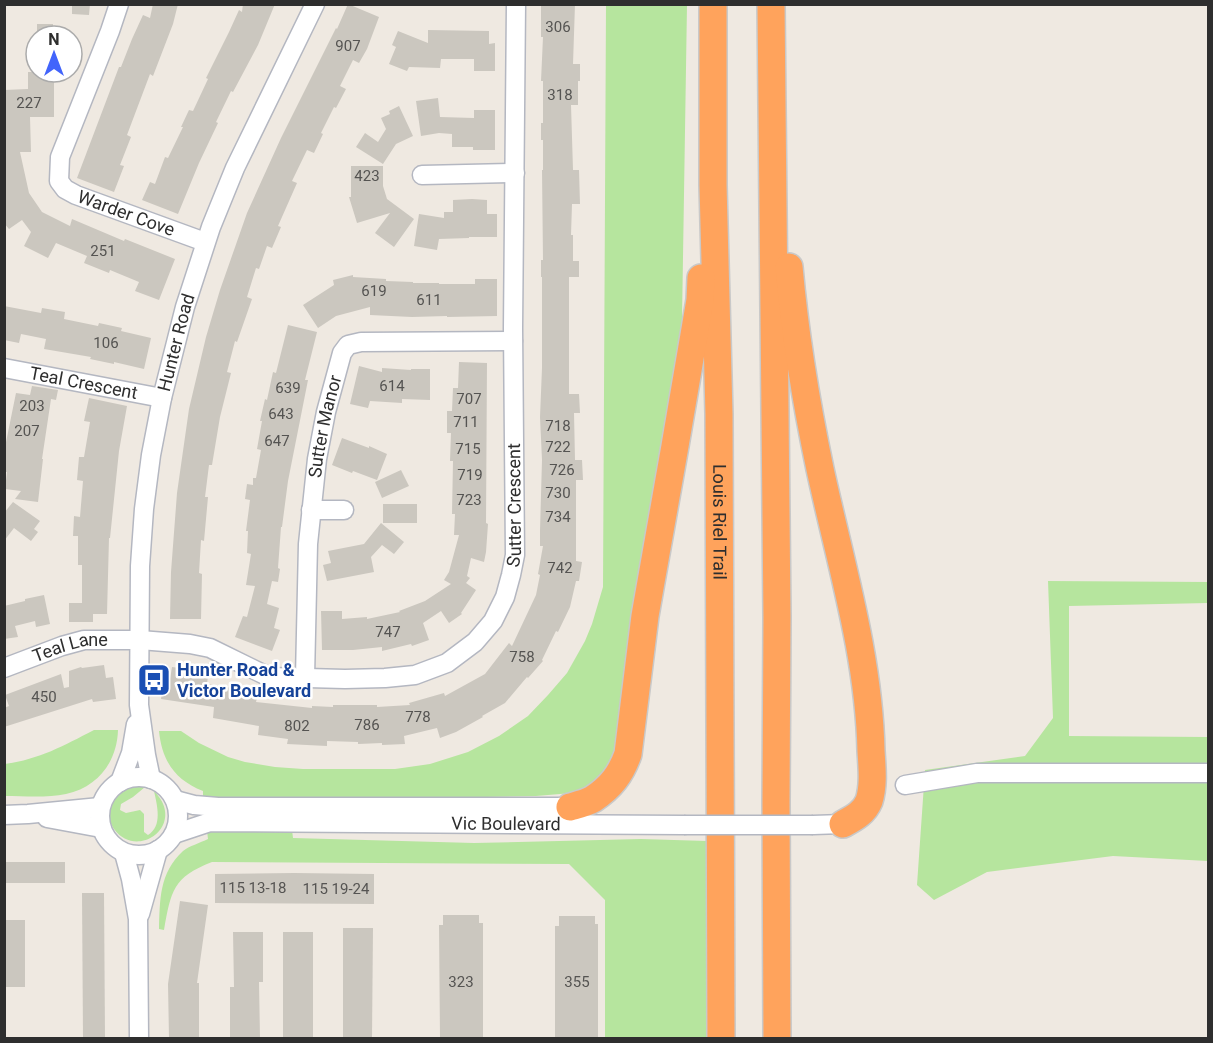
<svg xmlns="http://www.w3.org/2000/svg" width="1213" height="1043" viewBox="0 0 1213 1043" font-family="Roboto,sans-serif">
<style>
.green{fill:#b6e59e}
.building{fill:#cbc7bf}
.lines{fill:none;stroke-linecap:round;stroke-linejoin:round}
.minor-casing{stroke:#b4b7c1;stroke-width:21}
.highway-casing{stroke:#c9c9c9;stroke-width:30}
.minor{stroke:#fff;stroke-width:18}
.highway{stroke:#ffa35c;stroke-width:27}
.minor-bridge-casing{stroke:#b4b7c1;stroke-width:21;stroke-linecap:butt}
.minor-bridge{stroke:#fff;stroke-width:18}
.labels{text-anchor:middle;stroke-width:5;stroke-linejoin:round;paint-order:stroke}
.number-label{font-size:15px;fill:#555452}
.street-label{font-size:18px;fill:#2e2e2e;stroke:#fff}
.transit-label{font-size:18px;font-weight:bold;fill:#164399;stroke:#fff;text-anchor:start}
</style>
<rect width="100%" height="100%" fill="#efe9e1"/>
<g class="green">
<path d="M606,5H687L682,320L666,462L612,767L597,785L572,793L536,796L206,803L203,798V791C175,780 162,761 159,731H181L199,743L228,757L245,762L275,767L303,769H395L430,764L468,752L499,736L528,716L548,695L567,673L585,641L592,624L603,587Z"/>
<polygon points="1048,581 1208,582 1208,603 1069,606 1069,736 1208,737 1208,861 1113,856 987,872 934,900 917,885 925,770 1025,756 1053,718"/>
<path d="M94,730H118C117,762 98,787 66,794C47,798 24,796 5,796V764C40,759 63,746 94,730Z"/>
<path d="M136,785L145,787L133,797L121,804L120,810L126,813L140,810L144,814V832L148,835C163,826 157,805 154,791C188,825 137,861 114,829C110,823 108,815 110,807C113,794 124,788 136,785Z"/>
<path d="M223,829L292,830L293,838L474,843L641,839L707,841L710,1038H605V900L569,864L212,862C173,877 171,891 164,930L159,929C160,900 159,873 183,851C189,846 200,843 208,839L207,831Z"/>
</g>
<g class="building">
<polygon points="72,4 90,4 89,15 72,14"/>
<polygon points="153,4 178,4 173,24 153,76 150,74 127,135 131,137 120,165 124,166 114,192 77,178 119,67 121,67 132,39 143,15 150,18"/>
<polygon points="243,4 275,4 258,45 233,92 231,91 216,122 218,123 199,163 178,214 142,200 150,182 155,184 165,157 168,158 183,127 181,127 189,110 193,111 208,79 206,78 229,32 239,10 242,12"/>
<polygon points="348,4 379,17 367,49 359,63 353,60 340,86 346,89 336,108 334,107 321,133 323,134 314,153 307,150 292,181 297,183 278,226 281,227 272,248 267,246 259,269 256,268 247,297 252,299 237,342 235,341 227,372 231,373 220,417 212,465 209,465 205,497 208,497 204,541 201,540 199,573 202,574 201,619 170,619 171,572 177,493 189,409 206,337 220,290 247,213 281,138 336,28 337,29"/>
<polygon points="541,4 575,4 573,64 580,64 580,81 578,81 578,105 571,105 573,170 579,170 580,204 572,204 571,235 573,235 573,261 579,261 579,277 569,277 569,394 579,394 580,413 574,413 575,460 582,460 583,480 576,480 576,561 582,562 579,581 576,581 570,607 558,632 556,631 542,660 543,661 528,678 527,677 505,703 482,716 483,717 456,732 440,738 437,728 404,736 405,744 382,745 382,743 358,744 358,742 327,741 327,746 287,744 288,739 258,735 259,726 213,718 214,707 161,699 164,679 170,679 172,667 187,669 187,672 208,675 207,684 232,688 231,694 257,698 256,702 312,708 312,706 333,707 333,705 377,705 377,707 410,705 409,703 444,693 445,696 485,674 509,643 512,646 536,595 540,575 538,574 543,546 540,546 540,531 542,460 540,417 542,368 542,277 541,277 541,260 543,260 542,170 543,170 543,140 541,140 541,123 543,123 543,81 541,81 543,37 541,37"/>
<rect x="37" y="24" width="16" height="12"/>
<polygon points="428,30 489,31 489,44 495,43 495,71 474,71 474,59 441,59 440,68 409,67 407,71 389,64 396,47 392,45 398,31 428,43"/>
<polygon points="28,72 54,72 54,117 30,117 31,152 20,152 29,193 42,212 70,226 72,219 124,241 125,239 175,259 159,300 135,291 139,282 110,270 109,273 84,263 87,256 56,243 48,258 24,246 31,232 22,220 9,229 4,223 4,90 28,89"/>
<polygon points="438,98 440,117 474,118 474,110 495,110 495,150 473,150 473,147 452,147 452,134 439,133 421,136 416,101"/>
<polygon points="399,106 413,136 396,144 383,164 356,147 365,133 378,142 386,129 381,118 390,114 389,111"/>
<polygon points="351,166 383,166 383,186 387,199 414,219 394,247 375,233 390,213 357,223 349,197 351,197"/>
<polygon points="472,199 487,200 487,214 497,214 497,237 469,237 469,238 439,239 437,250 414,246 419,214 444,218 444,212 453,212 453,200"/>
<polygon points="353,275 353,277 386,279 386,281 413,282 413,283 439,283 439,284 475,284 475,279 497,279 497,316 447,317 447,316 412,317 370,315 370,307 336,316 318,328 303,305 334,285 333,280"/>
<polygon points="4,306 41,313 42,308 65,312 64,319 98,326 99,323 122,328 121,331 151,338 144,369 114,362 114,364 90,359 91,357 44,349 46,339 21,334 19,343 4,340"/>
<polygon points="288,325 317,332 305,380 308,380 288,481 282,527 281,527 278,568 280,569 278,582 272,581 267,604 279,608 274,628 280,630 272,651 235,637 243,616 247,617 255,586 246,585 251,554 247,553 248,531 246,531 250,500 245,499 247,484 253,485 253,478 256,478 261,450 257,449 262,421 260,421 265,399 267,400 273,372 276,373"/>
<polygon points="459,362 487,363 486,523 488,524 486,552 484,562 471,558 467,576 470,578 466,583 476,590 461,613 462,614 449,623 441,611 423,623 429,640 412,646 411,644 382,651 382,647 353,650 322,650 321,611 342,611 342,619 367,617 367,619 400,612 399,611 425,601 451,584 444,580 449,572 459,535 454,535 455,514 452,514 453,461 450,461 451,433 447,433 447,411 452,411 453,388 458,388"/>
<polygon points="359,366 382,372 382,368 411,370 411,369 430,369 430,400 402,399 402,403 370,401 368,408 350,404"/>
<polygon points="32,386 58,390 56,400 51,399 42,459 43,459 38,502 15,499 21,491 5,489 7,472 4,472 4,452 16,393 30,395"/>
<polygon points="89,398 127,406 119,451 110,538 109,538 107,614 93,614 93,622 69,622 69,603 82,603 82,565 78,565 78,536 73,536 74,516 80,517 83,481 77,480 79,457 84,457 90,422 84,421"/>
<polygon points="342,438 369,448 369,446 387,454 377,480 353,471 352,473 332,465"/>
<polygon points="401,470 409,486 382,498 375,482"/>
<polygon points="13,502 40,521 34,529 38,532 31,541 14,528 4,541 4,513"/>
<rect x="383" y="504" width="34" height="19"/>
<polygon points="381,523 404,542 394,554 382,545 371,557 374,572 327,581 323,565 331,563 328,551 364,544"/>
<polygon points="44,595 50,624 36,627 35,621 15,626 18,637 4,639 4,606 25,601 25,599"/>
<polygon points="104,665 106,678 113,677 116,699 93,702 92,699 4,727 4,708 9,706 5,695 61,674 64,688 69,687 69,671 81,667 82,668"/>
<rect x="4" y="862" width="61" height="21"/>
<polygon points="294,873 374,874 374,904 215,903 215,874"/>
<polygon points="82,893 104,893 105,1038 83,1038"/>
<polygon points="180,901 208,905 197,983 199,983 199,1038 169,1038 168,984"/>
<polygon points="443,915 479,915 479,923 483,923 483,1038 440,1038 439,925 443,925"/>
<polygon points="559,916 595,916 595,924 598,924 598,1038 555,1038 555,926 559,926"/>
<rect x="4" y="920" width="21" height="67"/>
<polygon points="343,928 373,928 372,1038 343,1038"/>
<polygon points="233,932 263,932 263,982 259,982 260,1038 230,1038 230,987 234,987"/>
<rect x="283" y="932" width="30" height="106"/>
</g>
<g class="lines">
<g class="minor-casing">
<g id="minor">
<path id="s1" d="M119,4L110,31L60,157L59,181L65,189L76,195L205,242"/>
<polyline points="422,175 515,173"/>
<path id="s2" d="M4,368L162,398"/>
<polyline points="311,510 344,510"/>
<path id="s3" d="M4,668L62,646L84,640H140L190,644L210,648L269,677L345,679L385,678L415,675L447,663L475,642L493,621L505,597L511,575L515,555L513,328L516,4"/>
<path id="s4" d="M305,677L308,544L317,459L326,412L342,353L348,345L361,342L513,341"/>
<circle cx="139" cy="816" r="39"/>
<path id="s5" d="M151,779L146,755L139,705L140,566L144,509L151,455L162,398L185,307L211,227L235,168L315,4"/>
<polyline points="120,782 131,753 136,724"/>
<polyline points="905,785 977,773 1208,773"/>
<polyline points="175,800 194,805 218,807 570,807"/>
<polyline points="4,815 28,814 100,807"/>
<polyline points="47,818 101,828"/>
<polyline points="813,825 843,824"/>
<path id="s6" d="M174,834L210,822L684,825"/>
<polyline points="124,853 131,879 138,919 139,1038"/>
<polyline points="140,914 158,850"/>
</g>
</g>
<g class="highway-casing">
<g id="highway">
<path id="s7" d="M713,4V185L719,414L721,1038"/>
<polyline points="771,4 777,617 776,802 777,1038"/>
<path d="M789,267C795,335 806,402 820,469C840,562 869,655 871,751C872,767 874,785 869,801C864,813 854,818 843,824"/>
<path d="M570,807C577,805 586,803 593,799C611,787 621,774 628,754L645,616L675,446L700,300L701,278"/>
</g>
</g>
<use href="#minor" class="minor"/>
<use href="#highway" class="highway"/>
<g class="minor-bridge-casing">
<polyline id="minor-bridge" points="684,825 813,825"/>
</g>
<use href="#minor-bridge" class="minor-bridge"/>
</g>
<defs>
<g id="bus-square" transform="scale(1.725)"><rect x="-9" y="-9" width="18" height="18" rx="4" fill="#1a4fb4" stroke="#fff"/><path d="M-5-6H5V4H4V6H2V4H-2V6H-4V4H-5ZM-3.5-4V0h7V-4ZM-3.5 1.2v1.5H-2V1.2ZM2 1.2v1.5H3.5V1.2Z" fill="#fff"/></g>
</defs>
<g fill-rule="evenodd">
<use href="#bus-square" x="154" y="680"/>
</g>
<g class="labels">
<g class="number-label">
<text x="558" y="32">306</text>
<text x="348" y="51">907</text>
<text x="560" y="100">318</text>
<text x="29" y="108">227</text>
<text x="367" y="181">423</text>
<text x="103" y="256">251</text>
<text x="374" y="296">619</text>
<text x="429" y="305">611</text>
<text x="106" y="348">106</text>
<text x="392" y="391">614</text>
<text x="288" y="393">639</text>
<text x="469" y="404">707</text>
<text x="32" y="411">203</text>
<text x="281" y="419">643</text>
<text x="466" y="427">711</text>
<text x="558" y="431">718</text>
<text x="27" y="436">207</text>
<text x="277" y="446">647</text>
<text x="558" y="452">722</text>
<text x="468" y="454">715</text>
<text x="562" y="475">726</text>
<text x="470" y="480">719</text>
<text x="558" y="498">730</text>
<text x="469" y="505">723</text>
<text x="558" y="522">734</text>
<text x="560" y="573">742</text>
<text x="388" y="637">747</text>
<text x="522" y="662">758</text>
<text x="44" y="702">450</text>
<text x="418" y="722">778</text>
<text x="367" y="730">786</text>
<text x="297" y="731">802</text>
<text x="253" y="893">115 13-18</text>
<text x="336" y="894">115 19-24</text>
<text x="461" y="987">323</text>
<text x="577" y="987">355</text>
</g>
<g class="street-label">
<text dy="6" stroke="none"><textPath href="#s1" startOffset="264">Warder Cove</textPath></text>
<text dy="6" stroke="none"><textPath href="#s5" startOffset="441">Hunter Road</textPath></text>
<text dy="6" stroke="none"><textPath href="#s2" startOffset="81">Teal Crescent</textPath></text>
<text dy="6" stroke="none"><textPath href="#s4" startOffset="252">Sutter Manor</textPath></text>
<text dy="6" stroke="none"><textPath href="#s3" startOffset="640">Sutter Crescent</textPath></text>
<text dy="6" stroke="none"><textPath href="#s7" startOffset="518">Louis Riel Trail</textPath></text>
<text dy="6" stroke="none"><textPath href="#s3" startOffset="70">Teal Lane</textPath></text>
<text dy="6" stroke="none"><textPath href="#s6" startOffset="334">Vic Boulevard</textPath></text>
</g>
<g class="transit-label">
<text x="177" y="676">Hunter Road &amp;<tspan x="177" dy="21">Victor Boulevard</tspan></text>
</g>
</g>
<rect width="1213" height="1043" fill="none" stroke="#2e2e2e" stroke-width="12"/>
<g transform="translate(54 54)"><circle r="28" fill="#ffffff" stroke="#ababab" stroke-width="1.5"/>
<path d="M0-4.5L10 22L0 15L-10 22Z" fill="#4264fb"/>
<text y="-9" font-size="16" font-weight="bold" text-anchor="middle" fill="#2e2e2e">N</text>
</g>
</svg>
